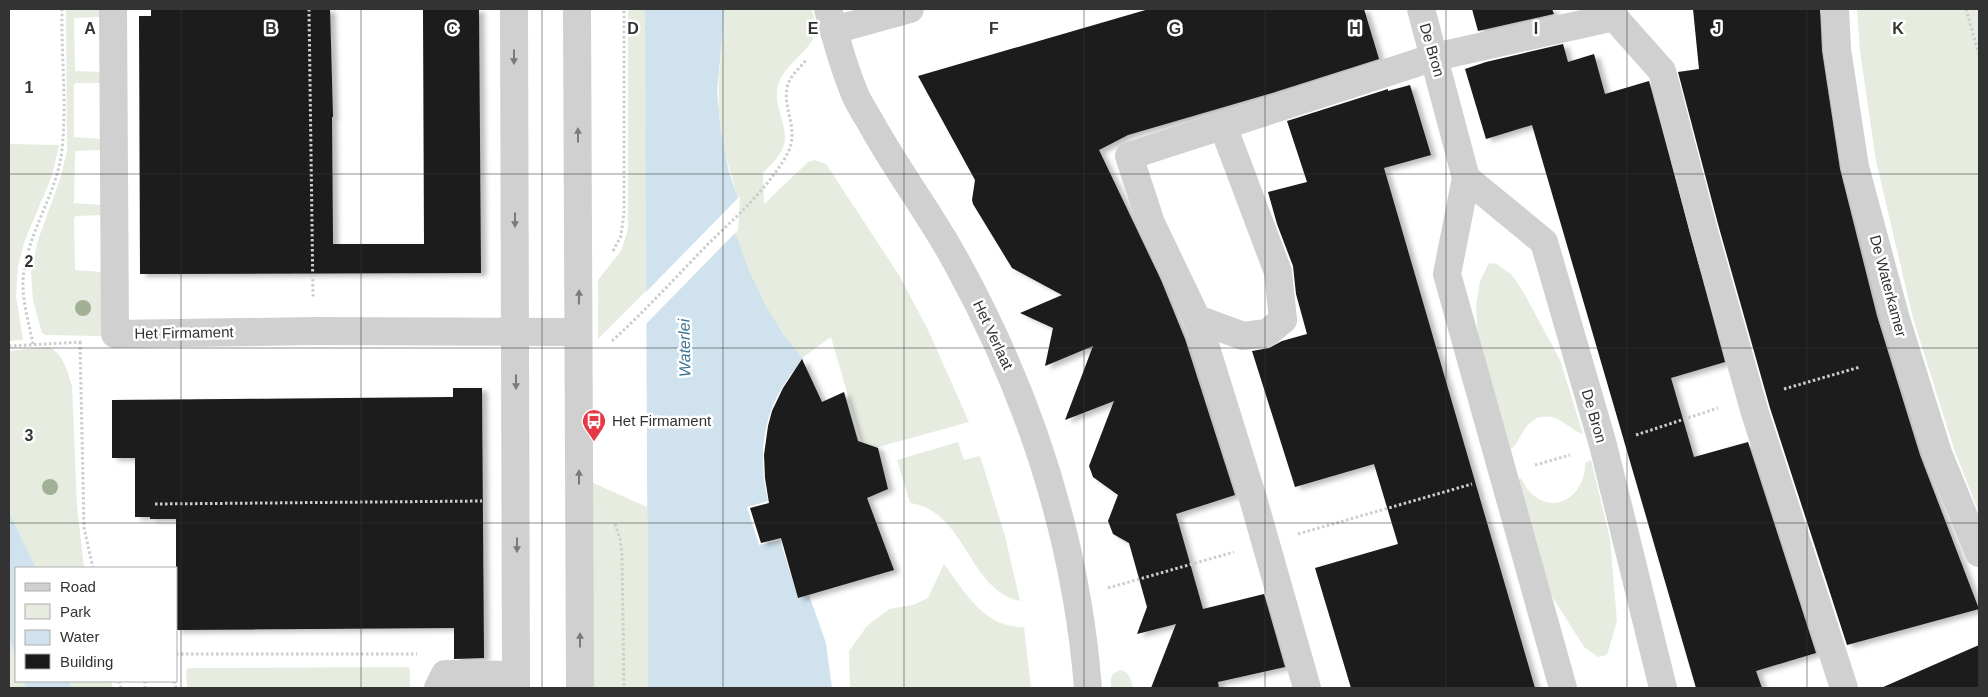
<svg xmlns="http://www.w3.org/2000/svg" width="1988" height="697" viewBox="0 0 1988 697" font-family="Helvetica,sans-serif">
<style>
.green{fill:#e6ecdf}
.water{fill:#cfe2ee}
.pier{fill:#fff}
.building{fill:#1a1a1a;filter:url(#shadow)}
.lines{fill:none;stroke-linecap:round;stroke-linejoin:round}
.path{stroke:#cdcdcd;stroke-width:3;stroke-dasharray:2.5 2.5;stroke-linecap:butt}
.minor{stroke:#d0d0d0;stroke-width:28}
.tree{fill:#a2b095}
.oneway{fill:#7a7a7a}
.grid{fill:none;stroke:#333;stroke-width:1;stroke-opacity:0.55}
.labels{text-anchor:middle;stroke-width:5;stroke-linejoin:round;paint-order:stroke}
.street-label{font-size:15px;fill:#333;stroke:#fff}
.poi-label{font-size:15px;fill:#333;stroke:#fff;text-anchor:start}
.water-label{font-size:16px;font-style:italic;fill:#3f7597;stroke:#fff}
.grid-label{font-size:16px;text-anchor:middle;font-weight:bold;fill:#333;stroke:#fff;stroke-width:5;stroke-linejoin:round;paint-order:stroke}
</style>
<defs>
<filter id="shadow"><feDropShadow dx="5.5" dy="3" stdDeviation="2.5" flood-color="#0004"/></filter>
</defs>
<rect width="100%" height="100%" fill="#fff"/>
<g class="green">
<polygon points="66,9 102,9 99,17 74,18 75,71 101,72 100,83 75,83 74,86 74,137 101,139 100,150 75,151 74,203 102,205 102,215 76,216 74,218 75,270 102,272 103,336 46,335 42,333 33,300 31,273 38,240 60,179 67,151"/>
<polygon points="628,9 645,9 647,290 598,339 598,280 621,251 628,229"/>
<path d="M725,9H812C814,18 816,26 814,35C810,52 784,64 778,85C772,106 789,124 784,145C781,156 770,165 763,173L764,204L808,162L815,160L826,164L899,275L929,332L969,422L864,451L831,337L802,358C773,322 746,280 736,234C733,222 740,209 737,196C732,174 723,153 721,130C715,85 722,52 725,9Z"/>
<polygon points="1857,9 1979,9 1979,513 1954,449 1913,318 1876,161 1860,51"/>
<polygon points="9,144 59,145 52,176 25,240 18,266 16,296 23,340 9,341"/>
<path d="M1489,263L1497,264L1512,275L1524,293L1560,360L1583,434C1572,431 1564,420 1552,417C1530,413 1524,431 1515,445C1512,449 1507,453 1504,456L1478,334L1476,307L1480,281Z"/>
<path d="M49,347C63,354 68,372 72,386L77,506L84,568H36L9,512V351Z"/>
<path d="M958,442L964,460L980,456L1005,536L1020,601C968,590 966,511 910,503L897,460Z"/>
<path d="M1591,460L1610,539L1617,621L1607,655L1598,657L1584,647L1540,577L1511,483L1521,478C1524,482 1526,488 1529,491C1554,518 1586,495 1585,463Z"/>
<polygon points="589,481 647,507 648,688 590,688"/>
<path d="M944,564C965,592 984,628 1024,627L1031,688H850L849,651L867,626L889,609L913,605L928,598Z"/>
<polygon points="9,637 16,658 16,681 24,681 26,688 9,688"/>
<polygon points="408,667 410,669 410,688 187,688 186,671 188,668"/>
<path d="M1120,670C1130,672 1131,680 1133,688H1111V679L1113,674Z"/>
<polygon points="70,681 111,681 113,688 71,688"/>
</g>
<g class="water">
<path d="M645,9H725L717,91L721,132L729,172L738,198L735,232L749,271L766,306L784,335L804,360C764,399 756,450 768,501L747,507L759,545L780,540L798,598L809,595L826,643L832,688H648Z"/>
<polygon points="9,512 36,568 16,568 16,658 9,637"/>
<polygon points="24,681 70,681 71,688 26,688"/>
</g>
<polygon class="pier" points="740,196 738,230 644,326 645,293"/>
<g class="building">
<polygon points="151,9 330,9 333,117 332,117 333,244 424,244 423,9 479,9 481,273 140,274 139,16 151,16"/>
<polygon points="1149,9 1364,9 1379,59 1272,93 1128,135 1099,150 1161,280 1185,339 1235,495 1176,514 1203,609 1264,594 1285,667 1218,682 1219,688 1151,688 1176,624 1137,634 1147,607 1129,543 1113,534 1108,521 1118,495 1093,477 1089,466 1114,401 1065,420 1093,346 1045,366 1053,328 1020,313 1062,295 1012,268 973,204 972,200 975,180 918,76"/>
<polygon points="1472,9 1552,9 1554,14 1478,31"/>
<polygon points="1693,9 1820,9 1822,51 1840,169 1877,316 1920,455 1979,609 1847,645 1770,408 1718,224 1678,72 1699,69"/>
<polygon points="1563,44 1568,62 1594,54 1605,94 1649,81 1725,362 1671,378 1694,457 1748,442 1816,653 1756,671 1762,688 1696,688 1532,125 1486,139 1465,69 1486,62"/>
<polygon points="1410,85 1431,155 1384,168 1535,688 1351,688 1315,568 1398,544 1374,464 1295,487 1252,351 1269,348 1282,341 1307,334 1296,294 1293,266 1277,224 1268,192 1307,182 1287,121 1388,89 1388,91"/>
<polygon points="802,359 822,402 844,392 858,441 878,448 888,489 867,498 894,570 798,598 781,538 761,543 750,508 769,503 765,478 764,455 768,426 772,411 783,388"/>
<polygon points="453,388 482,388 484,658 454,659 454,628 176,630 176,519 150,519 150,517 135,517 135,458 112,458 112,400 453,397"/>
<polygon points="1979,645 1979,688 1881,688"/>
</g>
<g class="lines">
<g class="path">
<polyline points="309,9 313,297"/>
<polyline points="1966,9 1979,55"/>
<polyline points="613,251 621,236 624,212 624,9"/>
<path d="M612,341C646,310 677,276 709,243C736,217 765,191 785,158C803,130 780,109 788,84C791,75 800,68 806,60"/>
<polyline points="80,342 84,528 93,568"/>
<path d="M33,344C29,323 22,301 23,280C26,234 57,195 62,150C67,103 61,55 62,9"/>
<polyline points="9,346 82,342"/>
<polyline points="1784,389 1860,367"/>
<polyline points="1636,435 1718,408"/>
<polyline points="1535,465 1570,455"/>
<polyline points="155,504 482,501"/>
<polyline points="615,524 620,539 622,555 624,688"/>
<polyline points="1298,534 1472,484"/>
<polyline points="1108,588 1234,552"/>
<polyline points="176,654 417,654"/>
<polyline points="119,681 121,688"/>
<polyline points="145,681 145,688"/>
<polyline points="174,681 176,688"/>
</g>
<g class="minor">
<polyline points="113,9 115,334 314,331 578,332"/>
<polyline points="514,9 516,688"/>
<polyline points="577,9 580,688"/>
<path d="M828,9C835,36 843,65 854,92C858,103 866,114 872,125C898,172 931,215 957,263C1029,394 1076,538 1088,688"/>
<polyline points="1421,9 1466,178 1544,242 1603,445 1663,688"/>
<polyline points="1835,9 1837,49 1855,167 1896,319 1938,453 1979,553"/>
<polyline points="834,30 910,9"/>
<polyline points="1466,178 1447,274 1563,688"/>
<polyline points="1197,319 1243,336 1267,333 1283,320 1278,272 1223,126"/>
<polyline points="438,688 445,674 516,675"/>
<polyline points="1307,688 1254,502 1197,319 1151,223 1129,156 1435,57 1614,17 1662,71 1703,228 1755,413 1844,688"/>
</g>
</g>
<g class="tree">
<circle cx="83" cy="308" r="8"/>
<circle cx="50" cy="487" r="8"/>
</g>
<defs><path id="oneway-solid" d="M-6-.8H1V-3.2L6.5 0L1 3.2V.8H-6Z" transform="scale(1.25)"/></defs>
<g class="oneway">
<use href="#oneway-solid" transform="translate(514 57) rotate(90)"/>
<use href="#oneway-solid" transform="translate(578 135) rotate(-90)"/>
<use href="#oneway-solid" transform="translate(515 220) rotate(90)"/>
<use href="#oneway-solid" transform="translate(579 297) rotate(-89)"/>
<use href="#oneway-solid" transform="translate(516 382) rotate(90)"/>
<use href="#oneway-solid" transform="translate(579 477) rotate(-90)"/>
<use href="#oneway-solid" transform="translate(517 545) rotate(90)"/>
<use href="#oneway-solid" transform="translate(580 640) rotate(-90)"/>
</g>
<path class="grid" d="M181,9V688M361,9V688M542,9V688M723,9V688M904,9V688M1084,9V688M1265,9V688M1446,9V688M1627,9V688M1807,9V688M9,174H1979M9,348H1979M9,523H1979"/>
<defs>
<g id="bus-pin" transform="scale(1.25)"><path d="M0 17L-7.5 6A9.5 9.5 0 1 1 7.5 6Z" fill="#e63946" stroke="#fff"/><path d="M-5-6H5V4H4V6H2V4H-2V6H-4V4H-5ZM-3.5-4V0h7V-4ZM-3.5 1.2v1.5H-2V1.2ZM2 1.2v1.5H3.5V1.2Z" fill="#fff"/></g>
</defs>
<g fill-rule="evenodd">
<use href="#bus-pin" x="594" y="421"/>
</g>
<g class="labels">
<g class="street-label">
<text transform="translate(1432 50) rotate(74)" y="5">De Bron</text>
<text transform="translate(1888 286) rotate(75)" y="5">De Waterkamer</text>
<text transform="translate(184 333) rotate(-1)" y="5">Het Firmament</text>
<text transform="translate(993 335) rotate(65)" y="5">Het Verlaat</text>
<text transform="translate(1594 416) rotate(74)" y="5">De Bron</text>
</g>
<g class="poi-label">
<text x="612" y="426">Het Firmament</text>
</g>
<g class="water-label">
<text transform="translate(684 348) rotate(-91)" y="6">Waterlei</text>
</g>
</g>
<g class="grid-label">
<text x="90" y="34">A</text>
<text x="271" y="34">B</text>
<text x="452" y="34">C</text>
<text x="633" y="34">D</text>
<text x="813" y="34">E</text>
<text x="994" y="34">F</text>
<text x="1175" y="34">G</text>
<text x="1355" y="34">H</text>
<text x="1536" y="34">I</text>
<text x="1717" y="34">J</text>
<text x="1898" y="34">K</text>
<text x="29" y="93">1</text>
<text x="29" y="267">2</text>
<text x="29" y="441">3</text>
</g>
<rect width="1988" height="697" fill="none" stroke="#333333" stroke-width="20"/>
<rect x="15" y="567" width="162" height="115" fill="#ffffff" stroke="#adadad"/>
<rect x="25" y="583" width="25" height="8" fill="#d0d0d0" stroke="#adadad"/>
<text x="60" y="592" font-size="15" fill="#333333">Road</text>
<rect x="25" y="604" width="25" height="15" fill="#e6ecdf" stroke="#adadad"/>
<text x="60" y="617" font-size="15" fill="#333333">Park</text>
<rect x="25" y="630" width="25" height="15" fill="#cfe2ee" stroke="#adadad"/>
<text x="60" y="642" font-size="15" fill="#333333">Water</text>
<rect x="25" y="654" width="25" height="15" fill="#1a1a1a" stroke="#adadad"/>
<text x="60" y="667" font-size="15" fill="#333333">Building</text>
</svg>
